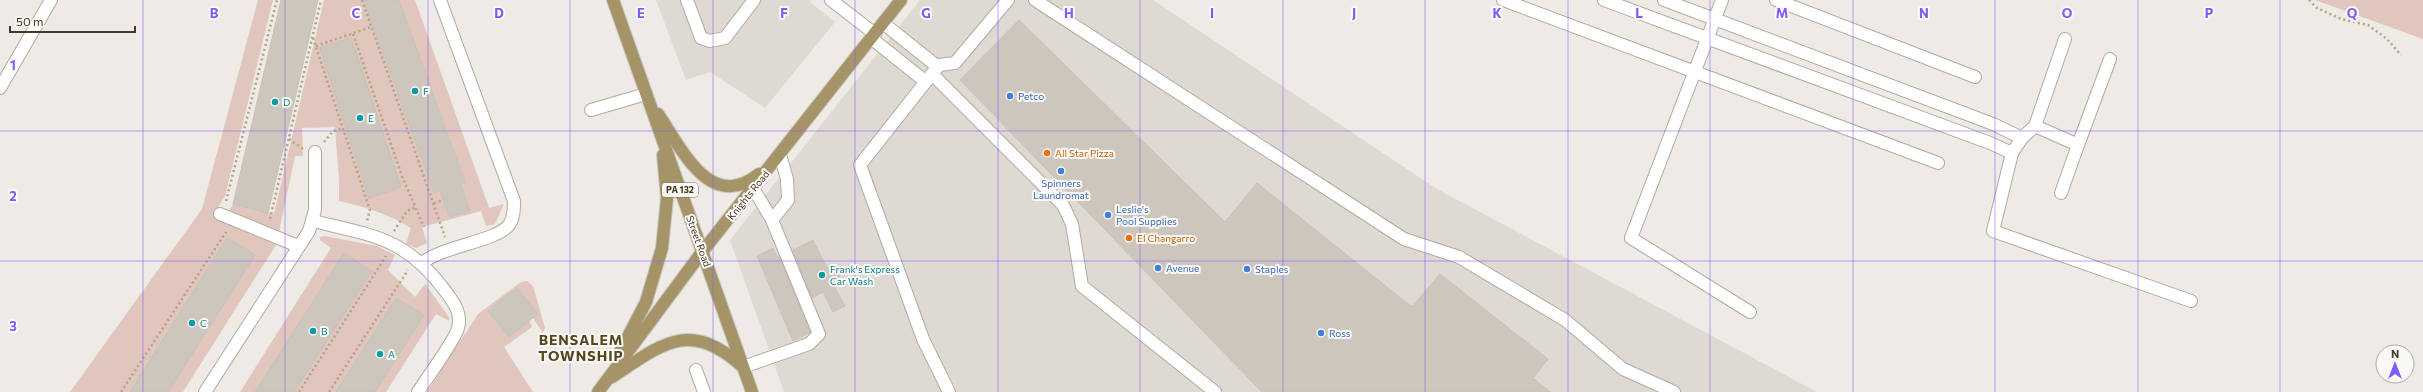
<svg xmlns="http://www.w3.org/2000/svg" width="2423" height="392" viewBox="0 0 2423 392" font-family="Commissioner,sans-serif">
<style>
.built{fill:#ded9d3}
.green{fill:#e0c6bd}
.building{fill:#ccc6bd;stroke:#c8c1b7}
.lines{fill:none;stroke-linecap:round;stroke-linejoin:round}
.minor-casing{stroke:#b0aa9f;stroke-width:14}
.major-casing{stroke:#cac8c1;stroke-width:14}
.path{stroke:#b3a484;stroke-width:2.5;stroke-dasharray:2 3;stroke-linecap:butt}
.minor{stroke:#fff;stroke-width:12}
.major{stroke:#a59468;stroke-width:12}
.grid{fill:none;stroke:#7f5cf5;stroke-width:1;stroke-opacity:0.55}
.culture-dot{fill:#0f9aa8;stroke:#faf8f6;stroke-width:1.5}
.shop-dot{fill:#3f7fe0;stroke:#faf8f6;stroke-width:1.5}
.food-dot{fill:#e8710a;stroke:#faf8f6;stroke-width:1.5}
.labels{text-anchor:middle;stroke-width:4;stroke-linejoin:round;paint-order:stroke}
.shield{fill:#faf8f6;stroke:#787262;stroke-width:1}
.shield-label{font-size:9px;font-weight:bold;fill:#413923}
.culture-label{font-size:10px;fill:#0d838f;stroke:#faf8f6;text-anchor:start}
.shop-label{font-size:10px;fill:#366cbe;stroke:#faf8f6;text-anchor:start}
.food-label{font-size:10px;fill:#c56008;stroke:#faf8f6;text-anchor:start}
.street-label{font-size:10px;fill:#413923;stroke:#faf8f6}
.district-label{font-size:14px;font-weight:bold;letter-spacing:1px;fill:#54461e;stroke:#faf8f6}
.grid-label{font-size:13px;text-anchor:middle;font-weight:bold;fill:#7f5cf5;stroke:#faf8f6;stroke-width:4;stroke-linejoin:round;paint-order:stroke}
</style>
<rect width="100%" height="100%" fill="#eeeae5"/>
<g class="built">
<polygon points="656,0 811,0 810,2 835,22 765,108 710,72 686,80"/>
<polygon points="920,0 1153,0 1437,189 1817,392 784,392 730,240"/>
</g>
<g class="green">
<polygon points="258,0 273,0 225,196 214,214 276,241 276,245 183,392 70,392 202,209"/>
<path d="M324,0H364L434,193L440,190L449,217L470,211L460,183L465,181L399,0H415L489,208L504,204L495,224L486,226L481,211L422,227L427,243L416,248L406,244L411,228C389,214 365,207 339,201V180L335,127L302,128L303,156H295L279,232L228,213L233,204L274,214Z"/>
<polygon points="2315,0 2423,0 2423,39"/>
<polygon points="325,236 377,246 395,255 388,270 415,297 425,284 449,317 449,321 436,314 386,392 240,392 331,248 320,240 320,237"/>
<polygon points="527,281 533,286 545,328 543,333 533,318 537,314 517,288 488,311 509,337 529,320 532,327 504,347 533,392 427,392 478,314 521,282"/>
</g>
<g class="building">
<polygon points="281,0 318,0 268,213 233,204"/>
<polygon points="364,0 399,0 465,182 460,183 470,211 449,217 440,190 434,193"/>
<polygon points="1019,20 1225,222 1257,183 1412,307 1440,274 1548,359 1533,378 1550,392 1262,392 960,80"/>
<polygon points="351,38 401,187 369,198 320,48"/>
<polygon points="227,238 255,255 168,392 130,392"/>
<polygon points="813,240 827,268 834,265 842,282 834,286 845,306 833,312 823,292 812,298 793,250"/>
<polygon points="773,248 778,258 779,257 810,332 793,341 757,256"/>
<polygon points="344,253 372,271 294,392 255,392"/>
<polygon points="517,288 538,314 509,337 488,311"/>
<polygon points="396,298 424,315 375,392 336,392"/>
</g>
<g class="lines">
<g class="minor-casing">
<g id="minor">
<polyline points="687,0 701,38 710,41 725,38 754,0"/>
<polyline points="831,0 875,34"/>
<polyline points="1035,0 1404,239 1459,257 1565,320 1623,369 1674,392"/>
<polyline points="1503,0 1938,163"/>
<polyline points="1604,0 1990,143 2012,153"/>
<polyline points="1664,0 1993,124 2022,138"/>
<polyline points="1722,0 1631,238 1750,312"/>
<polyline points="1776,0 1975,77"/>
<polyline points="883,23 938,67"/>
<polyline points="871,38 926,82"/>
<polyline points="2065,39 2035,126 2022,138 2012,153 1993,231 2191,301"/>
<polyline points="932,74 1063,205 1072,224 1082,286 1215,392"/>
<polyline points="0,88 51,0"/>
<polyline points="591,110 646,94"/>
<polyline points="2035,126 2078,145 2110,59"/>
<polyline points="2061,193 2078,145"/>
<polyline points="220,214 298,246"/>
<polyline points="772,220 788,200 787,179 780,155"/>
<path d="M313,221C375,236 406,238 446,292C454,303 462,313 458,328C456,339 426,379 418,392"/>
<path d="M422,263C443,246 497,241 509,225C514,218 514,209 514,201L440,0"/>
<polyline points="743,367 809,344 819,334 772,220 753,188"/>
<polyline points="696,370 704,392"/>
<polyline points="205,392 309,231 315,210 315,152"/>
<polyline points="949,392 923,339 860,165 939,65 955,63 1008,0"/>
</g>
</g>
<g class="major-casing">
<g id="major">
<polyline points="613,0 752,392"/>
<path d="M658,114C682,149 710,213 759,174"/>
<polyline points="620,352 646,302 662,248 667,198 663,155"/>
<path d="M612,377C662,344 689,319 742,366"/>
<polyline points="598,392 702,252 901,0"/>
</g>
</g>
<g class="path">
<polyline points="362,0 445,237"/>
<polyline points="2309,0 2317,8 2341,19 2368,25 2387,39 2401,55"/>
<polyline points="353,34 402,176 424,227"/>
<polyline points="313,38 370,210 367,221"/>
<polyline points="316,46 371,27"/>
<polyline points="289,139 303,149"/>
<polyline points="324,142 333,131 343,128"/>
<polyline points="226,201 277,0"/>
<polyline points="434,203 443,200"/>
<polyline points="270,219 321,0"/>
<polyline points="394,231 407,211 416,207"/>
<polyline points="121,392 226,232"/>
<polyline points="299,392 386,256"/>
<polyline points="329,392 408,270"/>
</g>
<use href="#minor" class="minor"/>
<use href="#major" class="major"/>
</g>
<path class="grid" d="M143,0V392M285,0V392M428,0V392M570,0V392M713,0V392M855,0V392M998,0V392M1140,0V392M1283,0V392M1425,0V392M1568,0V392M1710,0V392M1853,0V392M1995,0V392M2138,0V392M2280,0V392M0,131H2423M0,261H2423"/>
<g class="culture-dot">
<circle cx="415" cy="91" r="4"/>
<circle cx="275" cy="102" r="4"/>
<circle cx="360" cy="118" r="4"/>
<circle cx="822" cy="275" r="4"/>
<circle cx="192" cy="323" r="4"/>
<circle cx="313" cy="331" r="4"/>
<circle cx="380" cy="354" r="4"/>
</g>
<g class="shop-dot">
<circle cx="1010" cy="96" r="4"/>
<circle cx="1061" cy="171" r="4"/>
<circle cx="1108" cy="215" r="4"/>
<circle cx="1158" cy="268" r="4"/>
<circle cx="1247" cy="269" r="4"/>
<circle cx="1321" cy="333" r="4"/>
</g>
<g class="food-dot">
<circle cx="1047" cy="153" r="4"/>
<circle cx="1129" cy="238" r="4"/>
</g>
<g class="labels">
<rect class="shield" x="662" y="183" width="36" height="14" rx="3"/>
<g class="shield-label">
<text x="680" y="193">PA 132</text>
</g>
<g class="culture-label">
<text x="423" y="95">F</text>
<text x="283" y="106">D</text>
<text x="368" y="122">E</text>
<text x="830" y="273">Frank's Express<tspan x="830" dy="12">Car Wash</tspan></text>
<text x="200" y="327">C</text>
<text x="321" y="335">B</text>
<text x="388" y="358">A</text>
</g>
<g class="shop-label">
<text x="1018" y="100">Petco</text>
<text x="1061" y="187" text-anchor="middle">Spinners<tspan x="1061" dy="12">Laundromat</tspan></text>
<text x="1116" y="213">Leslie's<tspan x="1116" dy="12">Pool Supplies</tspan></text>
<text x="1166" y="272">Avenue</text>
<text x="1255" y="273">Staples</text>
<text x="1329" y="337">Ross</text>
</g>
<g class="food-label">
<text x="1055" y="157">All Star Pizza</text>
<text x="1137" y="242">El Changarro</text>
</g>
<g class="street-label">
<text transform="translate(748 195) rotate(-51)" y="4">Knights Road</text>
<text transform="translate(699 241) rotate(70)" y="4">Street Road</text>
</g>
<g class="district-label">
<text x="581" y="345">BENSALEM<tspan x="581" dy="16">TOWNSHIP</tspan></text>
</g>
</g>
<g class="grid-label">
<text x="214" y="18">B</text>
<text x="356" y="18">C</text>
<text x="499" y="18">D</text>
<text x="641" y="18">E</text>
<text x="784" y="18">F</text>
<text x="926" y="18">G</text>
<text x="1069" y="18">H</text>
<text x="1212" y="18">I</text>
<text x="1354" y="18">J</text>
<text x="1497" y="18">K</text>
<text x="1639" y="18">L</text>
<text x="1782" y="18">M</text>
<text x="1924" y="18">N</text>
<text x="2067" y="18">O</text>
<text x="2209" y="18">P</text>
<text x="2352" y="18">Q</text>
<text x="13" y="70">1</text>
<text x="13" y="201">2</text>
<text x="13" y="331">3</text>
</g>
<g transform="translate(2395 364)"><circle r="19" fill="#faf8f6" stroke="#b0aca2"/>
<path d="M0-3L7 15L0 10L-7 15Z" fill="#7f5cf5"/>
<text y="-6" font-size="11" font-weight="bold" text-anchor="middle" fill="#413923">N</text>
</g>
<path d="M10 26v6h125v-6" fill="none" stroke="#413923" stroke-width="2"/>
<text x="16" y="26" font-size="12" fill="#413923" stroke="#faf8f6" stroke-width="3" paint-order="stroke">50 m</text>
</svg>
